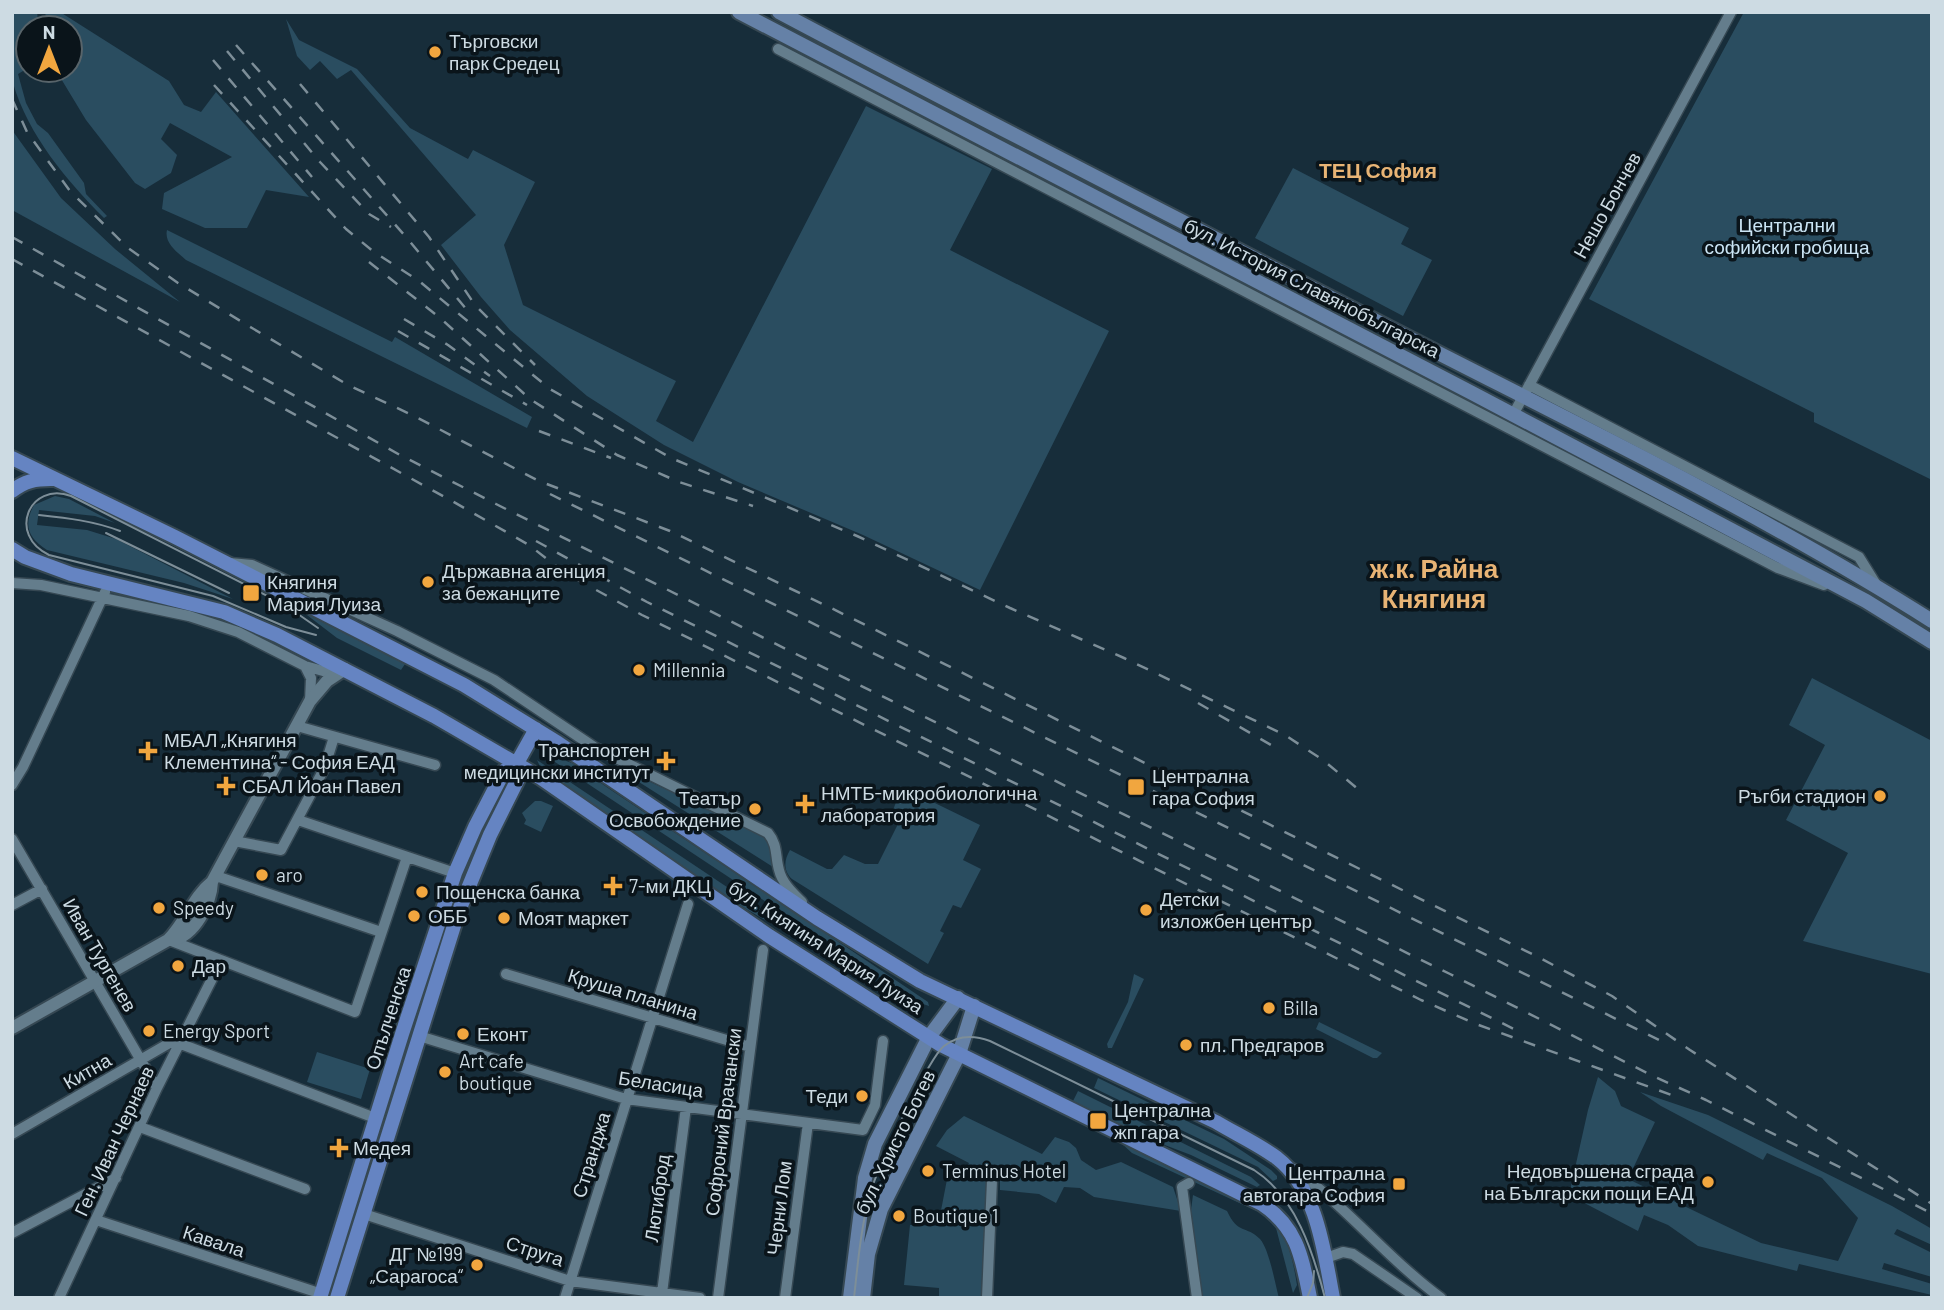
<svg xmlns="http://www.w3.org/2000/svg" width="1944" height="1310" font-family="Barlow,sans-serif">
<style>
.green{fill:#2a4d60}
.lines{fill:none;stroke-linecap:round;stroke-linejoin:round}
.minor-casing{stroke:#364853;stroke-width:13}
.tertiary-casing{stroke:#364853;stroke-width:16}
.secondary-casing{stroke:#364853;stroke-width:18}
.primary-casing{stroke:#364853;stroke-width:18}
.minor{stroke:#647d8c;stroke-width:10}
.tertiary{stroke:#647d8c;stroke-width:12}
.secondary{stroke:#6581a7;stroke-width:14}
.primary{stroke:#6584c2;stroke-width:14}
.tram{stroke:#7d8e98;stroke-width:2}
.rail{stroke:#7d8e98;stroke-width:2.5;stroke-dasharray:12 12;stroke-linecap:butt}
.poi-dot{fill:#f1a63f;stroke:#0a141a;stroke-width:2.5}
.labels{text-anchor:middle;stroke-width:7;stroke-linejoin:round;paint-order:stroke}
.poi-label{font-size:19px;fill:#cddbe3;stroke:#0a141a;text-anchor:start}
.street-label{font-size:19px;fill:#cddbe3;stroke:#0a141a}
.park-label{font-size:19px;fill:#cbe5f5;stroke:#0a141a}
.neighbourhood-label{font-size:21px;font-weight:bold;fill:#e8b475;stroke:#0a141a}
.district-label{font-size:26px;font-weight:bold;fill:#e8b475;stroke:#0a141a}
</style>
<rect width="100%" height="100%" fill="#172d3a"/>
<path class="green" d="M12 12H37L39 28H28V68L18 74 26 103 37 124 48 133 84 183 86 194 107 216 104 218C67 181 28 135 13 83 8 67 12 31 12 12Z
M45 12H60L169 81 184 105 201 112 216 92 309 197 266 190 247 228H205L162 209 164 193 232 157 170 123 161 139 177 155 171 173 145 189 135 183 86 120 60 77 58 70H70V28H48Z
M1744 12H1932V480L1814 422V413L1589 299Z
M286 19 299 40 357 69 410 128 468 159 473 150 535 182 504 245 523 305 676 381 656 421 693 442 866 106 992 169 950 250 1109 331 980 590 863 535 738 482 664 445 587 396 510 330 481 297 441 245 476 215 351 70 337 79 320 61 310 70 297 56Z
M12 130 61 198 115 249 180 302 12 210Z
M1293 168 1409 228 1401 244 1432 260 1403 316 1255 238Z
M167 230 392 342 395 337 532 417 527 428 186 260C177 252 164 243 167 230Z
M55 496 69 499 115 523 95 516 39 510 37 525 87 530 116 539 233 599 184 583 47 550C28 538 23 525 34 505Z
M303 612 405 664 401 670 337 638Z
M1812 678 1932 741V974L1803 941 1848 853 1786 820 1825 745 1789 725Z
M552 756 572 763 611 790 894 979 928 1002 929 1006 920 1003 884 980 552 760Z
M537 760 787 927 810 946 746 909 542 771Z
M633 774 763 834C773 844 772 853 773 867L631 777Z
M902 787 980 825 963 860 981 869 961 908 953 905 940 931 944 933 928 964 792 879C783 871 784 860 790 850L827 869H832L844 855 865 864H878L900 820 893 810Z
M535 801H541L553 806 541 832 524 824 526 820 522 813Z
M1134 974 1144 979 1112 1048H1108L1107 1044 1128 1002Z
M1319 1022 1382 1053 1377 1058H1373L1316 1029Z
M317 1052 370 1069 361 1099 307 1082Z
M1598 1077 1615 1091 1621 1106 1655 1122 1628 1179 1761 1243 1838 1261 1858 1218 1822 1178 1767 1153 1763 1160 1661 1106 1640 1092 1708 1115 1892 1206 1932 1229V1245L1897 1229 1894 1234 1932 1253V1277L1884 1263 1882 1269 1932 1284V1295L1799 1264 1797 1271 1698 1246 1668 1225 1644 1215 1638 1231 1569 1195 1588 1110Z
M1098 1078 1224 1139 1271 1170 1277 1176V1179L1273 1181 1258 1167 1094 1088Z
M1078 1091 1251 1177 1260 1185 1257 1187 1191 1155 1149 1139 1073 1101Z
M964 1116 1042 1154 1055 1137 1069 1142 1076 1148 1081 1160 1096 1170 1121 1162 1173 1187 1181 1211 1094 1197 1080 1188 1064 1187 1056 1203 1039 1194 1000 1190V1178L987 1174 981 1298H939V1288L904 1285 910 1225 938 1226 949 1169 963 1175 969 1163 936 1146 947 1130Z
M1121 1143 1184 1169 1270 1217C1288 1235 1293 1260 1297 1285L1293 1293 1276 1228 1265 1215 1132 1153Z
M1193 1195 1227 1211C1238 1235 1246 1225 1260 1239 1269 1249 1275 1283 1279 1298H1202L1191 1210Z"/>
<g class="lines">
<g class="minor-casing">
<path id="minor" d="M778 49 1778 568 1824 585
M1529 385 1859 557 1877 586
M1513 415 1731 12
M230 563 252 565 397 631 494 680 594 747 768 833C778 845 775 856 779 870 782 883 793 893 802 902
M12 583 41 585 189 616 238 632 305 666 323 671 343 670
M305 666 311 678 310 701
M297 726 435 765
M325 766 334 737
M12 785 23 767 105 592
M298 820 455 873
M12 839 157 1088
M234 841 281 850 324 769
M216 876 381 932
M12 905 42 889
M169 940 355 1012 407 857
M506 974 750 1047
M419 1036 626 1099 863 1130 875 1105 883 1041
M140 1127 305 1189
M12 1134 173 1041 375 1118
M1294 1169C1347 1207 1388 1259 1441 1298
M1189 1183 1182 1187 1197 1298
M364 1214 570 1281 700 1298
M96 1220 322 1294
M12 1233 116 1178
M1326 1258 1343 1252 1353 1254 1417 1298
M662 1293 686 1107
M59 1298 157 1088 221 961
M565 1298 688 904
M718 1298 763 950
M785 1298 808 1123
M987 1298 992 1180"/>
</g>
<g class="tertiary-casing">
<path id="tertiary" d="M172 940C195 936 211 903 212 882
M12 1028 168 940C186 922 193 897 212 882L310 701 327 681 345 669"/>
</g>
<g class="secondary-casing">
<path id="secondary" d="M739 12 1472 393 1866 601 1932 642
M779 12C1001 130 1225 243 1448 358 1611 441 1777 523 1932 621
M850 1298 865 1178 875 1144 929 1037 958 998
M863 1298 868 1254 881 1209 959 1054 974 1006"/>
</g>
<g class="primary-casing">
<path id="primary" d="M12 458 175 537 464 685 558 743 817 918 920 981 1216 1122C1236 1134 1258 1144 1277 1158 1317 1189 1324 1251 1333 1298
M12 491C25 481 35 479 51 479
M12 549 25 557 71 574 224 612 277 635 434 716 541 778 769 936 941 1045 1262 1204C1298 1228 1302 1258 1310 1298
M320 1298 402 1034 455 873 475 827 504 771 517 763
M337 1298 458 913 490 835 518 779 517 763 536 729"/>
</g>
<use href="#minor" class="minor"/>
<use href="#tertiary" class="tertiary"/>
<use href="#secondary" class="secondary"/>
<use href="#primary" class="primary"/>
<path class="tram" d="M39 515C67 518 94 521 120 531
M106 533 229 593
M316 635 286 627 213 596 49 555C7 535 29 481 71 496L285 605 318 628
M854 1298C858 1262 861 1225 871 1191 878 1167 928 1059 944 1046 958 1035 974 1035 990 1041L1254 1170C1296 1197 1313 1252 1325 1298
M1307 1298 1313 1283 1314 1271"/>
<path class="rail" d="M236 45 406 237 467 310
M227 51 320 162 369 214 391 227
M213 60 312 177
M300 84 429 237 475 305 535 365
M214 85 346 229 374 252 419 281 550 389 671 458 857 536 1010 608 1124 658 1285 735 1323 760 1364 794
M12 99 27 132 70 191 128 248 178 283 252 328 348 385 412 415 539 481 670 531 831 608 1538 957 1612 996 1690 1050 1932 1204
M12 237 400 455 496 504 798 655 1450 974 1653 1076 1706 1100 1927 1211
M12 259 452 501 529 545 565 573 642 615 1421 1000 1476 1024 1677 1097
M369 262 439 317 530 399 617 455 679 482 753 506
M404 319 448 345 490 376
M398 331 527 405
M539 431 611 458
M550 494 1665 1043
M536 541 647 602 1516 1030
M1198 703 1271 745"/>
</g>
<g class="poi-dot">
<circle cx="435" cy="52" r="7"/>
<circle cx="428" cy="582" r="7"/>
<rect x="242" y="584" width="18" height="18" rx="3.5"/>
<circle cx="639" cy="670" r="7"/>
<path d="M144.5 740.5h7v7h7v7h-7v7h-7v-7h-7v-7h7z"/>
<path d="M662.5 750.5h7v7h7v7h-7v7h-7v-7h-7v-7h7z"/>
<path d="M222.5 775.5h7v7h7v7h-7v7h-7v-7h-7v-7h7z"/>
<rect x="1127" y="778" width="18" height="18" rx="3.5"/>
<circle cx="1880" cy="796" r="7"/>
<path d="M801.5 793.5h7v7h7v7h-7v7h-7v-7h-7v-7h7z"/>
<circle cx="755" cy="809" r="7"/>
<circle cx="262" cy="875" r="7"/>
<path d="M609.5 875.5h7v7h7v7h-7v7h-7v-7h-7v-7h7z"/>
<circle cx="422" cy="892" r="7"/>
<circle cx="159" cy="908" r="7"/>
<circle cx="1146" cy="910" r="7"/>
<circle cx="414" cy="916" r="7"/>
<circle cx="504" cy="918" r="7"/>
<circle cx="178" cy="966" r="7"/>
<circle cx="1269" cy="1008" r="7"/>
<circle cx="149" cy="1031" r="7"/>
<circle cx="463" cy="1034" r="7"/>
<circle cx="1186" cy="1045" r="7"/>
<circle cx="445" cy="1072" r="7"/>
<circle cx="862" cy="1096" r="7"/>
<rect x="1089" y="1112" width="18" height="18" rx="3.5"/>
<path d="M335.5 1137.5h7v7h7v7h-7v7h-7v-7h-7v-7h7z"/>
<circle cx="928" cy="1171" r="7"/>
<circle cx="1708" cy="1182" r="7"/>
<rect x="1392" y="1177" width="14" height="14" rx="3.5"/>
<circle cx="899" cy="1216" r="7"/>
<circle cx="477" cy="1265" r="7"/>
</g>
<g class="labels">
<g class="poi-label">
<text x="449" y="48">Търговски<tspan x="449" dy="22">парк Средец</tspan></text>
<text x="442" y="578">Държавна агенция<tspan x="442" dy="22">за бежанците</tspan></text>
<text x="267" y="589">Княгиня<tspan x="267" dy="22">Мария Луиза</tspan></text>
<text x="653" y="677">Millennia</text>
<text x="164" y="747">МБАЛ „Княгиня<tspan x="164" dy="22">Клементина“ - София ЕАД</tspan></text>
<text x="650" y="757" text-anchor="end">Транспортен<tspan x="650" dy="22">медицински институт</tspan></text>
<text x="1152" y="783">Централна<tspan x="1152" dy="22">гара София</tspan></text>
<text x="242" y="793">СБАЛ Йоан Павел</text>
<text x="821" y="800">НМТБ-микробиологична<tspan x="821" dy="22">лаборатория</tspan></text>
<text x="1866" y="803" text-anchor="end">Ръгби стадион</text>
<text x="741" y="805" text-anchor="end">Театър<tspan x="741" dy="22">Освобождение</tspan></text>
<text x="276" y="882">aro</text>
<text x="629" y="893">7-ми ДКЦ</text>
<text x="436" y="899">Пощенска банка</text>
<text x="1160" y="906">Детски<tspan x="1160" dy="22">изложбен център</tspan></text>
<text x="173" y="915">Speedy</text>
<text x="428" y="923">ОББ</text>
<text x="518" y="925">Моят маркет</text>
<text x="192" y="973">Дар</text>
<text x="1283" y="1015">Billa</text>
<text x="163" y="1038">Energy Sport</text>
<text x="477" y="1041">Еконт</text>
<text x="1200" y="1052">пл. Предгаров</text>
<text x="459" y="1068">Art cafe<tspan x="459" dy="22">boutique</tspan></text>
<text x="848" y="1103" text-anchor="end">Теди</text>
<text x="1114" y="1117">Централна<tspan x="1114" dy="22">жп гара</tspan></text>
<text x="353" y="1155">Медея</text>
<text x="942" y="1178">Terminus Hotel</text>
<text x="1694" y="1178" text-anchor="end">Недовършена сграда<tspan x="1694" dy="22">на Български пощи ЕАД</tspan></text>
<text x="1385" y="1180" text-anchor="end">Централна<tspan x="1385" dy="22">автогара София</tspan></text>
<text x="913" y="1223">Boutique 1</text>
<text x="463" y="1261" text-anchor="end">ДГ №199<tspan x="463" dy="22">„Сарагоса“</tspan></text>
</g>
<g class="street-label">
<text transform="translate(1607 205) rotate(-61)" y="7">Нешо Бончев</text>
<text transform="translate(1312 288) rotate(27)" y="7">бул. История Славянобългарска</text>
<text transform="translate(826 947) rotate(33)" y="7">бул. Княгиня Мария Луиза</text>
<text transform="translate(100 955) rotate(60)" y="7">Иван Тургенев</text>
<text transform="translate(633 994) rotate(17)" y="7">Круша планина</text>
<text transform="translate(388 1018) rotate(-72)" y="7">Опълченска</text>
<text transform="translate(87 1071) rotate(-30)" y="7">Китна</text>
<text transform="translate(661 1084) rotate(9)" y="7">Беласица</text>
<text transform="translate(723 1122) rotate(-83)" y="7">Софроний Врачански</text>
<text transform="translate(114 1141) rotate(-65)" y="7">Ген. Иван Чернаев</text>
<text transform="translate(895 1142) rotate(-64)" y="7">бул. Христо Ботев</text>
<text transform="translate(591 1155) rotate(-73)" y="7">Странджа</text>
<text transform="translate(657 1198) rotate(-82)" y="7">Лютиброд</text>
<text transform="translate(779 1208) rotate(-83)" y="7">Черни Лом</text>
<text transform="translate(214 1241) rotate(18)" y="7">Кавала</text>
<text transform="translate(535 1251) rotate(18)" y="7">Струга</text>
</g>
<g class="park-label">
<text x="1787" y="232">Централни<tspan x="1787" dy="22">софийски гробища</tspan></text>
</g>
<g class="neighbourhood-label">
<text x="1378" y="178">ТЕЦ София</text>
</g>
<g class="district-label">
<text x="1434" y="578">ж.к. Райна<tspan x="1434" dy="30">Княгиня</tspan></text>
</g>
</g>
<rect width="1944" height="1310" fill="none" stroke="#cddbe3" stroke-width="28"/>
<g transform="translate(49 49)"><circle r="33" fill="#0a141a" stroke="#58646a" stroke-width="2"/>
<path d="M0-5L12 26L0 18L-12 26Z" fill="#f1a63f"/>
<text y="-10" font-size="19" font-weight="bold" text-anchor="middle" fill="#cddbe3">N</text>
</g>
</svg>
